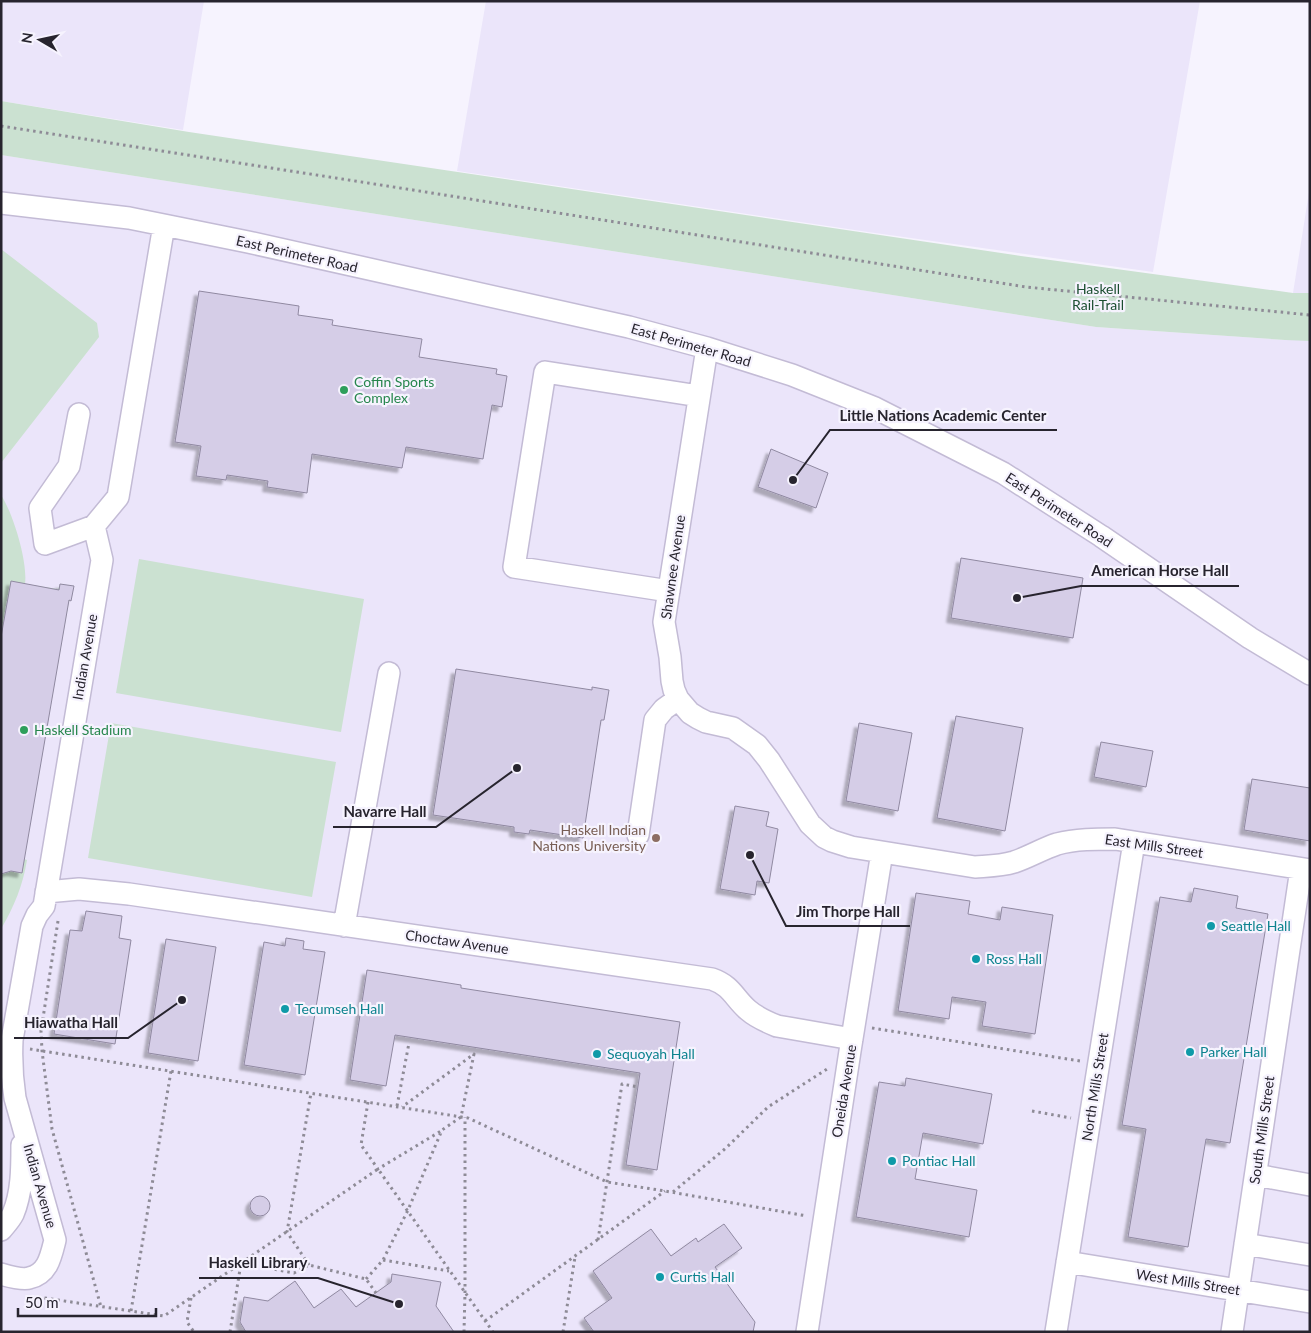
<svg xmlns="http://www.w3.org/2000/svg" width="1311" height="1333" font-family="Lato,sans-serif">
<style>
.built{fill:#ebe5fa}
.green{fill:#cbe1d1}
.building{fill:#d5cde7;stroke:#9089a1;filter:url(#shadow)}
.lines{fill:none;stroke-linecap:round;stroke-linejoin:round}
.minor-casing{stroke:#c3bbd5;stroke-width:24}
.path{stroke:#8e8b96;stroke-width:3;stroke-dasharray:2.5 4;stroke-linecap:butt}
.minor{stroke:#fff;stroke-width:21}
.leisure-dot{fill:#2e9e5b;stroke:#f6f3fe;stroke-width:2}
.education-dot{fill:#8d6e63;stroke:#f6f3fe;stroke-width:2}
.culture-dot{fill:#0f9aa8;stroke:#f6f3fe;stroke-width:2}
.labels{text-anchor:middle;stroke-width:4.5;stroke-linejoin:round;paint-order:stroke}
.street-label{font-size:14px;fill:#27242e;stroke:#f6f3fe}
.park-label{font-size:14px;fill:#1b4e30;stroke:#f6f3fe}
.leisure-label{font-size:14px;fill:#27864d;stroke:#f6f3fe;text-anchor:start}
.education-label{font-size:14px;fill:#785e54;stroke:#f6f3fe;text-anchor:end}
.culture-label{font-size:14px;fill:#0d838f;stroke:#f6f3fe;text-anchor:start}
.leader{fill:none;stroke:#27242e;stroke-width:2}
.callout-dot{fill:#27242e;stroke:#f6f3fe;stroke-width:2}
.callout-label{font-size:15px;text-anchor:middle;font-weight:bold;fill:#27242e;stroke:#f6f3fe;stroke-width:4.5;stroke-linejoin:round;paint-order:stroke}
</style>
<defs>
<filter id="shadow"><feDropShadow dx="-4.5" dy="4.5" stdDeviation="1" flood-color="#0004"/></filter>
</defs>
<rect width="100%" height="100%" fill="#f6f3fe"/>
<path class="built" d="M1 1H204L183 130 1 101Z
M486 1H1200L1153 272 868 232 457 171Z
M1 155 1096 327 1285 340 1293 314V293L1310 186V1332H1Z"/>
<path class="green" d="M1 101 189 132 1021 256 1293 293H1310V341L1285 340 1096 327 1 155Z
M1 249 97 323 99 337 1 463Z
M1 495C13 513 28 562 25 584L58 589 60 584 74 586 71 601H69L24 859 27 860C23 885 14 907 1 929Z
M139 559 364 599 341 732 116 693Z
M111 723 336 762 312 897 88 858Z"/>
<path class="building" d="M199 291 299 306 298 315 333 320 332 325 422 339 419 357 497 369 496 374 507 376 502 407 492 405 483 459 406 447 402 468 312 454 307 493 267 487 268 481 227 475 226 480 196 476 201 446 175 442Z
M771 449 828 473 816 508 758 487Z
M961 558 1083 578 1073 638 951 618Z
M11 581 59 590 60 584 74 586 71 601 69 600 22 873 11 871 1 874V637Z
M456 669 592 690V687L609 690 604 720H601L583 838 530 830 529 834 514 832V827L433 815Z
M956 716 1023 728 1005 831 937 818Z
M859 723 912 733 898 811 846 801Z
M1101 742 1153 751 1146 787 1094 777Z
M1252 779 1310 788V841L1244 830Z
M735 806 769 812 766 826 778 829 769 883 757 881 755 895 720 889Z
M1194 888 1238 896 1236 908 1268 914 1230 1143 1206 1139 1188 1247 1128 1237 1146 1129 1122 1125 1160 897 1191 902Z
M916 893 970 901 968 914 1000 920 1002 907 1053 915 1035 1034 982 1026 986 1002 952 997 949 1019 898 1011Z
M86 911 122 916 119 938 131 940 115 1044 54 1034 70 930 82 931Z
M286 938 304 941 303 949 325 952 305 1075 244 1065 264 942 285 946Z
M166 939 216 947 198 1061 148 1053Z
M367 970 461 985V988L680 1022 657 1170 626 1165 640 1073 395 1035 386 1086 350 1080Z
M906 1078 992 1094 983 1144 923 1133 915 1179 977 1190 969 1237 856 1217 879 1082 905 1086Z
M250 1206a10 10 0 1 1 20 0a10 10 0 1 1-20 0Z
M724 1224 742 1248 715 1267 755 1322 753 1332H594L584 1318 612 1298 593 1271 651 1229 671 1256 696 1238 698 1242Z
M392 1274 441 1282 436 1306 454 1332H246L240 1322 244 1297 268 1301 295 1281 314 1308 341 1289 356 1307 391 1282Z"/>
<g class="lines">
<g class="minor-casing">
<path id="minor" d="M1 203 129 218 248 242 629 327 707 348 792 375 875 408 1003 473 1101 536 1250 638 1310 674
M707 348 664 622 670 657 672 681 674 690 678 699 690 713 698 718 706 722 733 728 757 745 769 760 810 824 824 837 832 841 851 847 975 867C988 866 1001 866 1014 862 1029 857 1042 849 1057 844 1076 839 1096 839 1115 839L1310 870
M79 414 69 466 40 508 45 544 94 526
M669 591 514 567 545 372 699 396
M638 835 655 720 664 709 678 699
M46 892 79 889 129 894 712 979C732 986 734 998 748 1010 756 1017 767 1022 777 1026L852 1039
M344 926 389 673
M1256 1175 1310 1185
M1 1230C5 1225 10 1220 13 1214 22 1193 22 1168 22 1145
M1245 1244 1310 1255
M1067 1262 1310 1302
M1 1274C8 1276 23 1280 29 1278 48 1274 51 1256 55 1240L15 1098C12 1078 11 1060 12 1040L32 926 37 915 44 906 102 560 94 526 118 497 164 225
M807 1332 850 1051 882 852
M1056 1332 1134 842
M1232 1332 1301 869"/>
</g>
<path class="path" d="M1 126 413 190 1026 287 1310 315
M58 921 41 1031 42 1051 52 1129 101 1307
M872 1028 1080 1061
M30 1049 468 1118 607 1182 665 1191 807 1216
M368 1102 361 1145 378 1169 441 1131
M397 1106 409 1043
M1032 1111 1071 1118
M673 1192 726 1148 768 1107 827 1069
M598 1240 622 1084 638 1087
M383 1260 449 1271
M309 1265 287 1232 311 1093
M366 1279 383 1260 408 1210 442 1130 461 1117 474 1054 402 1107
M38 1297 164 1316 378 1169 493 1332
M191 1298 187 1322 194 1332
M131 1311 171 1071
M485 1321 665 1191
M230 1332 241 1263 294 1273 309 1265 366 1279 376 1293
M464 1332 465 1292V1117
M563 1332 575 1257"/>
<use href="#minor" class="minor"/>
</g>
<g class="leisure-dot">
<circle cx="344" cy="390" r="5"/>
<circle cx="24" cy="730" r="5"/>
</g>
<circle class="education-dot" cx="656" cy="838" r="5"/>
<g class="culture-dot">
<circle cx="1211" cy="926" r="5"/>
<circle cx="976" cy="959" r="5"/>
<circle cx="285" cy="1009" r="5"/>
<circle cx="1190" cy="1052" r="5"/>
<circle cx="597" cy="1054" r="5"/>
<circle cx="892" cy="1161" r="5"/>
<circle cx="660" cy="1277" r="5"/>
</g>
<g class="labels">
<g class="street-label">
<text transform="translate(297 254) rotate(13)" y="5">East Perimeter Road</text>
<text transform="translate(691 345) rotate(16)" y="5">East Perimeter Road</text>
<text transform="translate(1059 510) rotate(33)" y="5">East Perimeter Road</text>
<text transform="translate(673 567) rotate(-82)" y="5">Shawnee Avenue</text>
<text transform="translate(85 657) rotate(-80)" y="5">Indian Avenue</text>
<text transform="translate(1154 846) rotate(8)" y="5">East Mills Street</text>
<text transform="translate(457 942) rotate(8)" y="5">Choctaw Avenue</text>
<text transform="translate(1095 1087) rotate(-81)" y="5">North Mills Street</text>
<text transform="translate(844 1091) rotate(-81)" y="5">Oneida Avenue</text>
<text transform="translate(1262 1130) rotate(-82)" y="5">South Mills Street</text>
<text transform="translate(40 1186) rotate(74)" y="5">Indian Avenue</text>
<text transform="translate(1188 1282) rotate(9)" y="5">West Mills Street</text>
</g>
<g class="park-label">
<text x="1098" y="294">Haskell<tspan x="1098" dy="16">Rail-Trail</tspan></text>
</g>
<g class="leisure-label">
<text x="354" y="387">Coffin Sports<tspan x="354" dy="16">Complex</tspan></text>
<text x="34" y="735">Haskell Stadium</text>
</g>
<g class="education-label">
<text x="646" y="835">Haskell Indian<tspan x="646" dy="16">Nations University</tspan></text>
</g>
<g class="culture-label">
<text x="1221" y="931">Seattle Hall</text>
<text x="986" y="964">Ross Hall</text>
<text x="295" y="1014">Tecumseh Hall</text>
<text x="1200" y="1057">Parker Hall</text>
<text x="607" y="1059">Sequoyah Hall</text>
<text x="902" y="1166">Pontiac Hall</text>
<text x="670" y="1282">Curtis Hall</text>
</g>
</g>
<path class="leader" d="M793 480L830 430H1057M1017 598L1081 586H1239M517 768L436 827H333M750 855L786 926H910M182 1000L128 1038H14M399 1304L318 1278H199"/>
<g class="callout-dot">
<circle cx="793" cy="480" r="5"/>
<circle cx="1017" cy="598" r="5"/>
<circle cx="517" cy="768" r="5"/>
<circle cx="750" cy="855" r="5"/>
<circle cx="182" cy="1000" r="5"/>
<circle cx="399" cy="1304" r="5"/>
</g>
<g class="callout-label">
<text x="943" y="421">Little Nations Academic Center</text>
<text x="1160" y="576">American Horse Hall</text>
<text x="385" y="817">Navarre Hall</text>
<text x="848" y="917">Jim Thorpe Hall</text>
<text x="71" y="1028">Hiawatha Hall</text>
<text x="258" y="1268">Haskell Library</text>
</g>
<rect width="1311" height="1333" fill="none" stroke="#27242e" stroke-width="5"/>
<g transform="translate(40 40) rotate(279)" stroke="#f6f3fe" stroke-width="4" paint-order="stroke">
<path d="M0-4L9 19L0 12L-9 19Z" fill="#27242e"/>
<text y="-8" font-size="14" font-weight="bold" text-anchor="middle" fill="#27242e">N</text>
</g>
<path d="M18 1308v8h138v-8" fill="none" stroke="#27242e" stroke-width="2.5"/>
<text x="25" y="1308" font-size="15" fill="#27242e" stroke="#f6f3fe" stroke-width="4" paint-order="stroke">50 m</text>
</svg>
